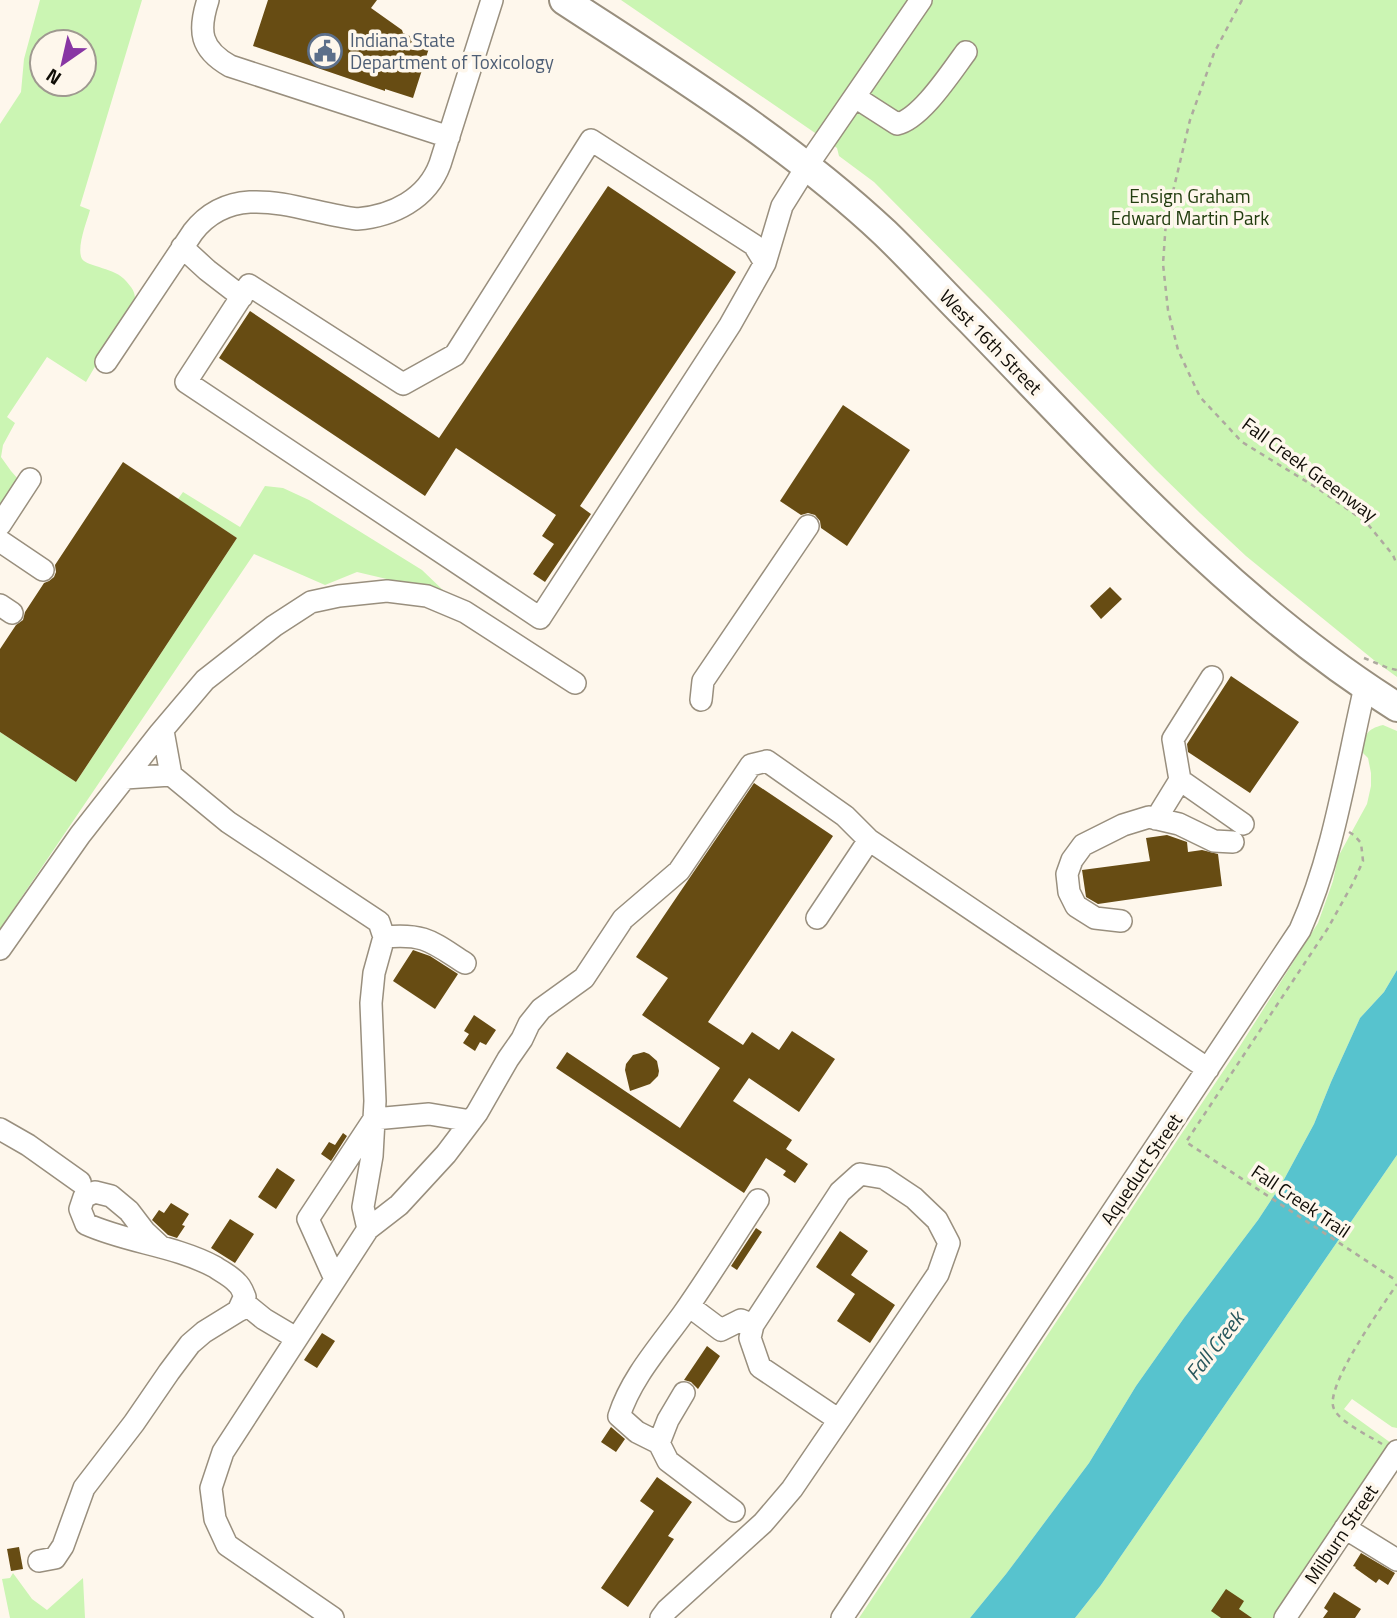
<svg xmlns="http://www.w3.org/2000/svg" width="1397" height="1618" font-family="'Titillium Web',sans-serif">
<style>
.green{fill:#cbf5b3;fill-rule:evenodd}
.water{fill:#57c3ce}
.building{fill:#674c13}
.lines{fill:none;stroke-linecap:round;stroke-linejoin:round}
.minor-casing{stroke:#998f7e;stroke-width:24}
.major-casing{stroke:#998f7e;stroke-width:32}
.path{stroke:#aea99f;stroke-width:2.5;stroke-dasharray:5 5;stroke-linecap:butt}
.minor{stroke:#fff;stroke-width:21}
.major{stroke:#fff;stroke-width:28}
.labels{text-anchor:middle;stroke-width:7;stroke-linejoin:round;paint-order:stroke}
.service-label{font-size:19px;fill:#4e5e75;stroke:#fef7ec;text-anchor:start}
.park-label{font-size:19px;fill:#223d0f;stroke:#fef7ec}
.street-label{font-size:19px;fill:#100d07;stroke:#fef7ec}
.water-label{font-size:21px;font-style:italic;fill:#27565b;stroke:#fef7ec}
</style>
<rect width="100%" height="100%" fill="#fef7ec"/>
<path class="green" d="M40 0H142L80 206 90 210C87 221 76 248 82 259 88 267 116 268 126 281 132 288 135 291 135 300L98 356 100 358 86 382 47 357 7 417 15 423 3 445 1 457 11 471 18 479 0 511V124L21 92 24 59ZM42 42H84V84H42Z
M621 0H1397V677L1375 661 1246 556 1200 513 1155 469 990 299 874 182 839 156 837 148Z
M265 486 283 488 309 500 422 570 446 593 357 572 325 585 254 554 0 929V732L76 782 237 538 178 499 183 492 240 527Z
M1383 725 1397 731V970L1384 992 1360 1018 1331 1082 1314 1124 1281 1185 1258 1220 1184 1318 1136 1386 1089 1463 1006 1574 970 1618H859L1240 1046 1318 923 1333 881 1338 857 1367 804 1371 786V773L1368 758 1362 752C1364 736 1366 729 1383 725Z
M1397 1155V1428L1392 1427 1352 1399 1344 1409 1391 1443 1279 1618H1075L1101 1585Z
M13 1573 32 1599 47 1610 83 1578 85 1618H10L2 1579 10 1578Z"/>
<path class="water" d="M1397 970V1155L1101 1585 1075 1618H970L1006 1574 1089 1463 1136 1386 1184 1318 1258 1220 1281 1185 1314 1124 1331 1082 1360 1018 1384 992Z"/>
<path class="building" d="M268 0H377L371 8 402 30 403 33 430 45 413 98 385 89V91L253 46Z
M608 186 736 272 580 506 591 514 545 582 533 574 554 544 542 536 556 515 456 448 425 496 219 358 250 311 439 438Z
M843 405 910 450 847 546 821 528 820 521 815 515 808 513 801 515 780 501Z
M123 462 237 538 76 782 0 732V649L16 625 23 620 25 612 44 583 49 581 54 577 56 572 55 565Z
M1110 587 1122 599 1101 619 1090 606Z
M1231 676 1299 722 1250 793 1188 752 1187 744Z
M754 783 833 836 708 1022 743 1045 752 1032 779 1050 792 1031 835 1059 799 1112 749 1078 733 1101 792 1140 786 1149 808 1164 795 1183 783 1175 786 1171 766 1158 744 1193 556 1068 567 1052 680 1128 720 1068 642 1015 668 978 636 957Z
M1167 835 1187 842 1188 852 1202 850 1218 854 1222 886 1098 904 1086 897 1082 870 1150 861 1146 838Z
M413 950 430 956 458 974 435 1009 393 981Z
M474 1015 496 1030 486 1045 480 1042 475 1051 463 1043 469 1034 464 1031Z
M644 1052 649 1054 657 1061 659 1071 658 1076 650 1084 630 1091 625 1070 626 1064 633 1055Z
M343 1133 347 1136 331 1161 321 1154 329 1142 335 1145Z
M277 1168 295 1180 276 1209 258 1197Z
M171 1203 189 1214 182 1225 185 1226 177 1238 168 1235 152 1220 159 1210 164 1213Z
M230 1219 254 1234 235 1263 211 1248Z
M756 1228 762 1232 737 1270 731 1266Z
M840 1231 868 1251 851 1275 895 1305 870 1343 837 1321 855 1294 816 1267Z
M322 1333 335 1341 317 1368 304 1360Z
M707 1346 720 1356 698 1389 691 1382 684 1380Z
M611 1427 625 1439 616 1452 601 1442Z
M657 1477 692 1502 668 1536 674 1539 628 1607 601 1588 654 1511 640 1501Z
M19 1547 23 1569 11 1571 7 1549Z
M1361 1553 1395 1573 1388 1585 1379 1579 1376 1583 1355 1568 1356 1567 1353 1566Z
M1226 1589 1244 1601 1239 1609 1252 1618H1221L1211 1611Z
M1334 1592 1361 1609 1355 1618H1323L1328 1611 1324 1608Z"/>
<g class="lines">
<g class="minor-casing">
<path id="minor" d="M208 0C198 31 200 49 230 66L449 137
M855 97 897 124C921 119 951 72 966 52
M182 247 207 270 242 297
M765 263 754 245 591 140 455 355 403 384 249 285 186 382 540 618 730 325 765 263 782 206 807 166 921 0
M106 362 193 232C236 177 302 213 357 219 393 216 427 199 440 164L492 0
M0 525 30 479
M0 541 43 570
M0 605 12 613
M701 700 703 681 808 526
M171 775 228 822 379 922 384 937C425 933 432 942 465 963
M125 778 171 775 163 731
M1180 780 1173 739 1212 677
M1156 819 1180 780 1243 824
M817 918 869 840 1208 1069
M1121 921 1095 918 1076 906 1069 892 1067 874 1072 860 1083 845 1123 825 1149 817 1179 824 1214 841 1233 842
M0 949 80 835 160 733 205 680 274 626 311 602 339 596 387 591 427 596 465 612 575 683
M0 1129 28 1145 80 1182
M860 1174 884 1178 914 1198 937 1220 949 1243 938 1274 839 1420 760 1367 750 1338 753 1325 840 1192Z
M368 1229 363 1207 372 1156 375 1101 371 1003 374 973 384 937
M161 1247 145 1232 129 1211 111 1196 95 1192 84 1197 80 1209 86 1224C128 1243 174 1245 215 1267 222 1272 231 1276 237 1283 241 1286 243 1292 245 1297
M335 1279 308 1219 374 1119 429 1114 471 1121
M243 1300 238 1311 248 1306 264 1319 296 1338
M689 1306 721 1330 741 1320 753 1325
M659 1443 668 1420 684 1393
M734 1511 668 1461 659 1443 637 1432 619 1416C631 1378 660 1346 683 1314 709 1277 733 1238 758 1200
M1345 1528 1397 1560
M39 1561 55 1558 63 1546 84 1488 134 1423 169 1372 190 1344 204 1332 238 1311
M333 1618 227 1545 215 1519 211 1488 223 1452 368 1229 399 1205 446 1154 477 1113 508 1059 522 1039 529 1024 541 1009 584 978 623 919 679 871 751 765 767 761 845 816 869 840
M661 1618 667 1610 763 1523 792 1489 839 1420
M842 1618 1300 930C1334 854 1346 768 1365 687
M1285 1618 1397 1451"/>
</g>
<g class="major-casing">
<path id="major" d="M564 0C674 72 789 143 885 233 914 261 941 291 970 320 1104 458 1233 604 1397 707"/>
</g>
<path class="path" d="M1242 0 1214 53 1190 120 1166 221 1163 264 1168 310 1178 350 1200 397 1242 442 1317 488 1366 522 1393 555 1397 565
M1364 658 1388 668 1397 670
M1349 832 1354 835 1361 843 1363 861 1353 883 1328 928 1186 1142 1397 1281
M1382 1444C1369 1436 1340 1422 1334 1409 1323 1388 1384 1304 1397 1284"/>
<use href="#minor" class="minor"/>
<use href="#major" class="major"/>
</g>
<defs>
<g id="civic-ring" transform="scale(1.75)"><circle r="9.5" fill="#fef7ec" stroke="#5c6f8a" stroke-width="1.5"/><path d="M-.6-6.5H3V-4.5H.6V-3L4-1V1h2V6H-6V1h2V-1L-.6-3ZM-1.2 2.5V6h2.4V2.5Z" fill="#5c6f8a"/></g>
</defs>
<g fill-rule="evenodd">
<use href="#civic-ring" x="325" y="51"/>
</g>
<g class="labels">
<g class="service-label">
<text x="350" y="47">Indiana State<tspan x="350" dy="22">Department of Toxicology</tspan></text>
</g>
<g class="park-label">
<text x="1190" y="203">Ensign Graham<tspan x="1190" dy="22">Edward Martin Park</tspan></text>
</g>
<g class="street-label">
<text transform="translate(991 342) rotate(46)" y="7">West 16th Street</text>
<text transform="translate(1310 469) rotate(36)" y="7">Fall Creek Greenway</text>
<text transform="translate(1141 1169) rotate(-56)" y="7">Aqueduct Street</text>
<text transform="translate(1301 1201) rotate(34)" y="7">Fall Creek Trail</text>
<text transform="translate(1341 1534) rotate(-56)" y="7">Milburn Street</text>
</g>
<g class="water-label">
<text transform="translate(1215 1346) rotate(-52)" y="7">Fall Creek</text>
</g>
</g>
<g transform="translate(63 63) rotate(214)"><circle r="33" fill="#fef7ec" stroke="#9f9990" stroke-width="2"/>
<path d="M0-5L12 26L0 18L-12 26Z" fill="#8836a4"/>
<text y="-10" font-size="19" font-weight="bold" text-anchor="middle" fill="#100d07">N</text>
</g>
</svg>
